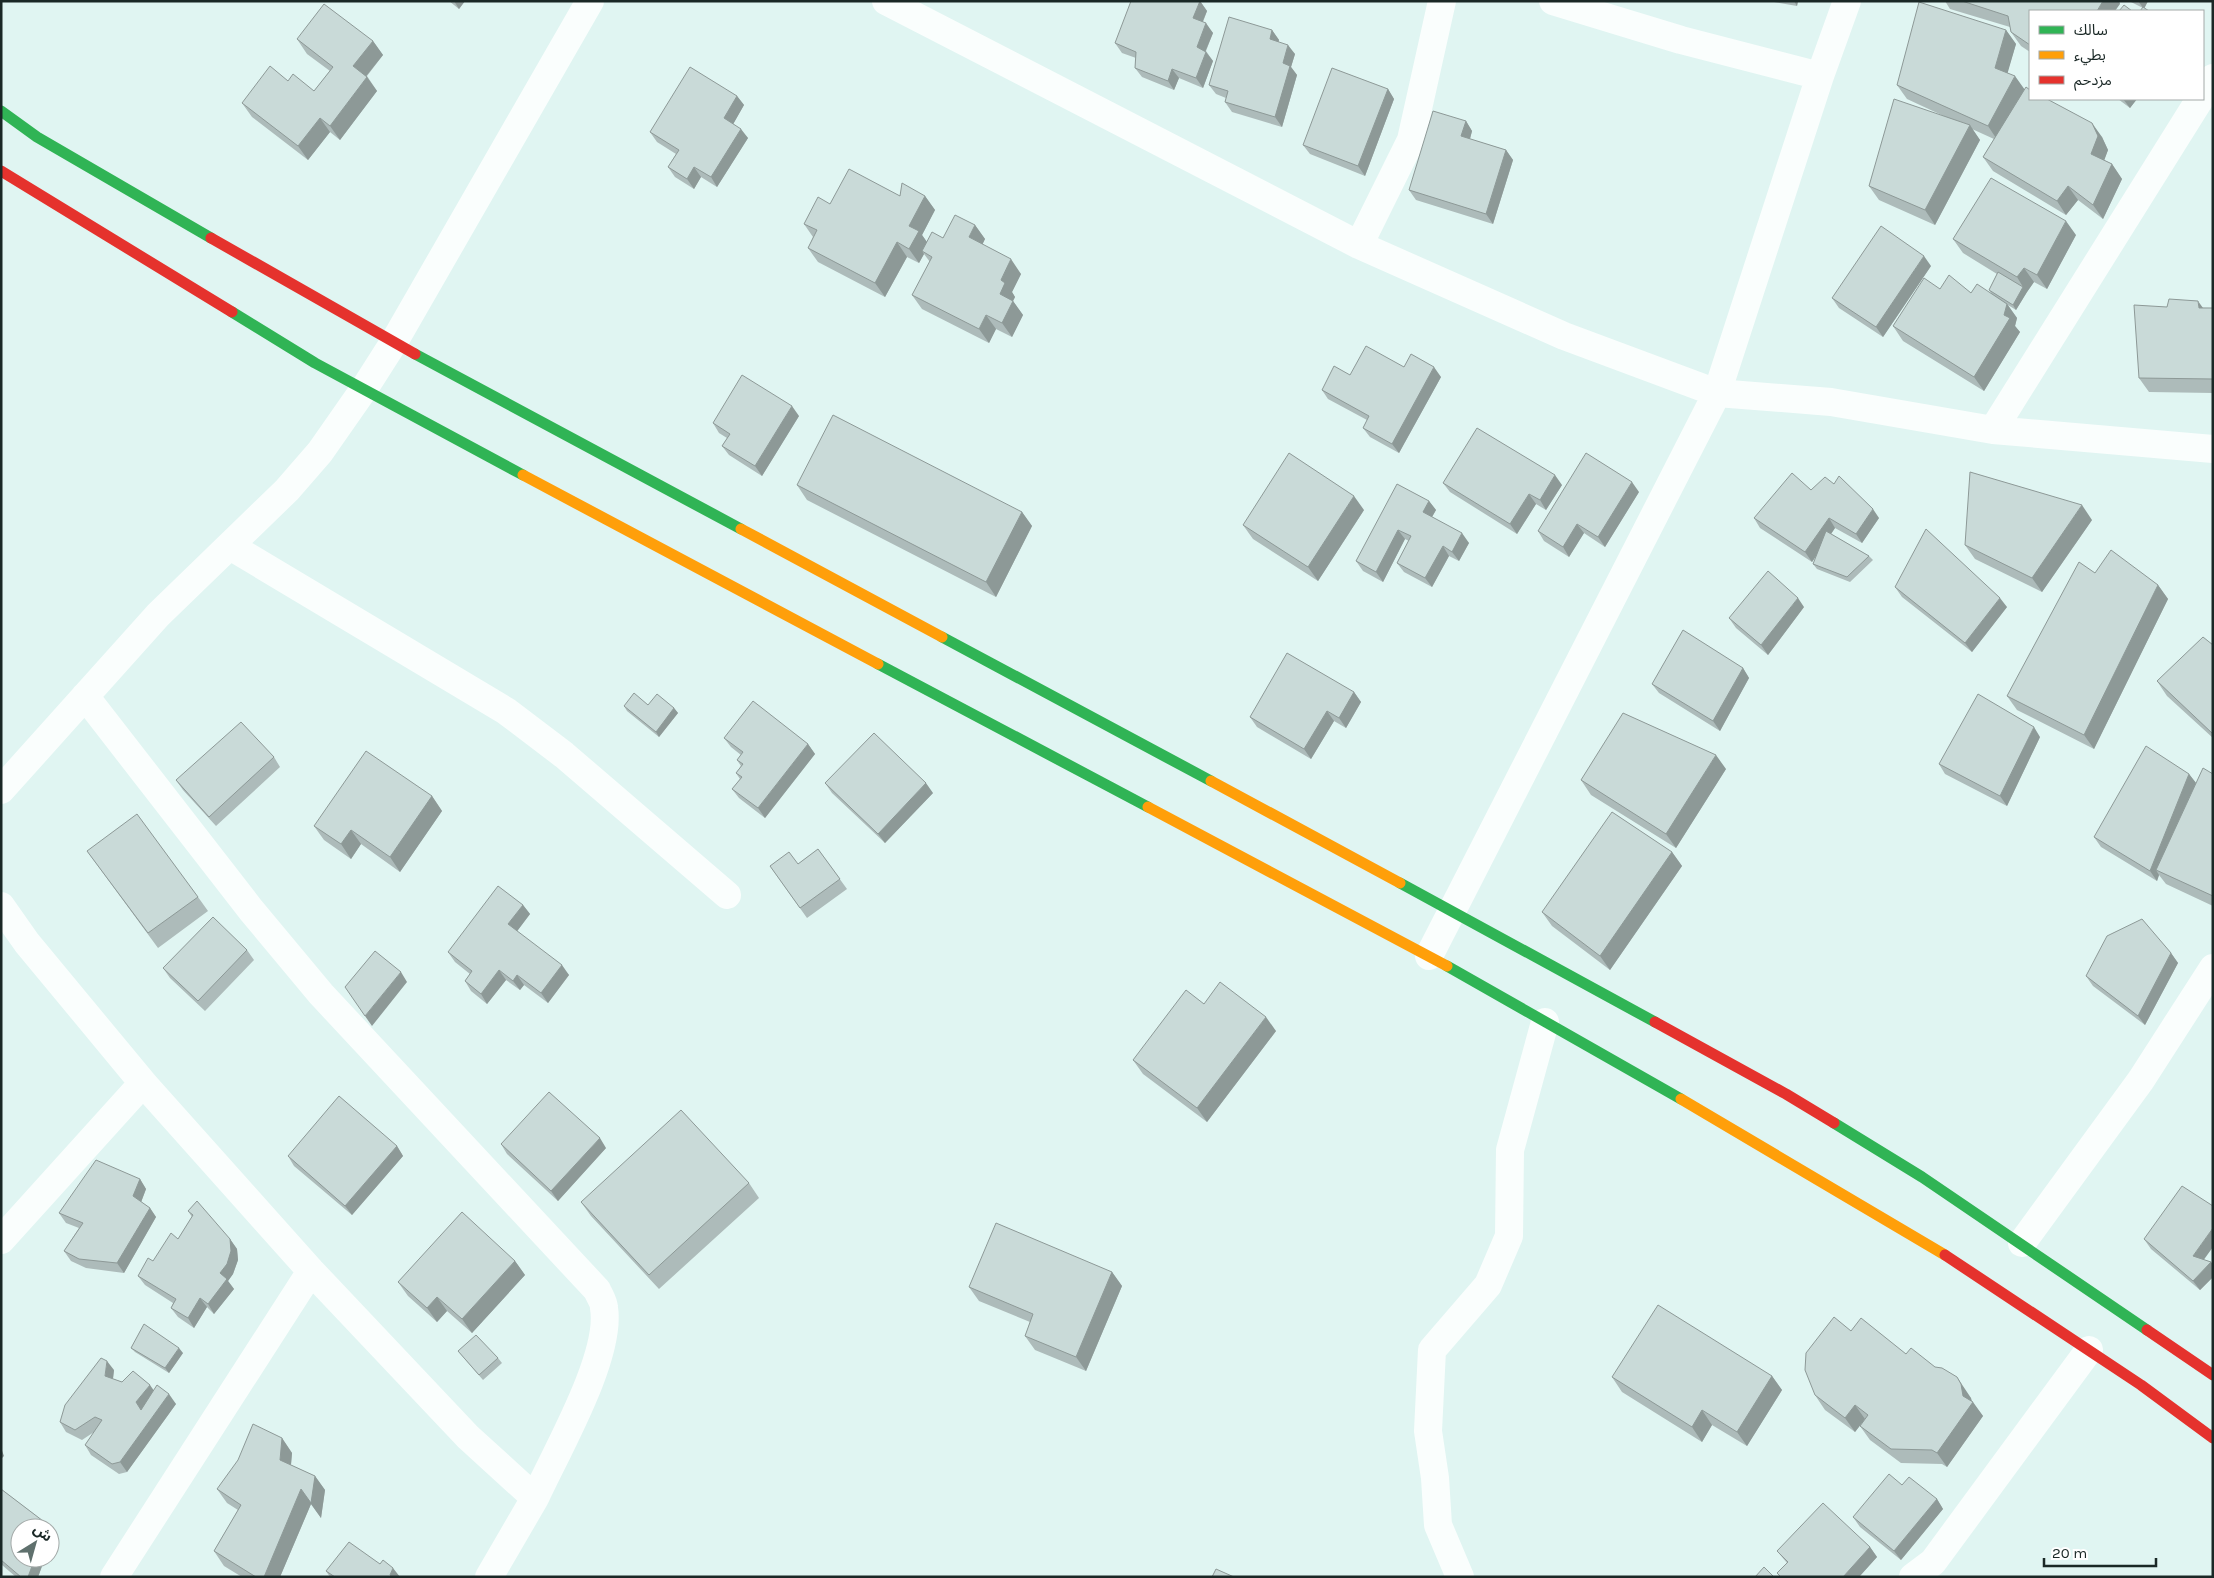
<svg xmlns="http://www.w3.org/2000/svg" width="2214" height="1578" font-family="Karla,'Noto Sans Arabic',sans-serif">
<style>
.lines{fill:none;stroke-linecap:round;stroke-linejoin:round}
.street{stroke:#fafefd;stroke-width:28}
.fast{stroke:#30b455;stroke-width:11}
.slow{stroke:#ff9f0a;stroke-width:11}
.jam{stroke:#e5322d;stroke-width:11}
.wall{fill:#adbbba}
.shaded-wall{fill:#8d9997}
.building{fill:#c9dad8;stroke:#8d9997}
</style>
<rect width="100%" height="100%" fill="#e0f5f2"/>
<g class="lines">
<path class="street" d="M886 1 1359 245 1564 336 1717 393 1831 402 1993 430 2213 449
M1553 1 1681 40 1820 76
M2203 94 2213 78
M1359 245 1411 140 1442 1
M1993 430 2200 99
M230 546 506 711 564 755 727 895
M85 696 251 910 321 994 597 1290C599 1295 604 1302 604 1308 612 1356 556 1452 535 1498
M1 790 158 615 287 490 320 452 364 389 394 342 590 1
M1 906 27 943 143 1083 311 1271 468 1437 535 1498 489 1577
M1429 956 1717 393 1820 76 1847 1
M1 1240 143 1083
M2022 1243 2141 1080 2213 968
M114 1577 311 1271
M1460 1577 1438 1525 1435 1478 1428 1431 1432 1350 1488 1285 1509 1236 1510 1150 1545 1022
M1913 1577 1933 1562 2089 1350"/>
<path class="fast" d="M1 111 37 137 211 238
M232 312 315 363 523 475
M415 354 741 529
M942 637 1211 781
M878 664 1148 807
M1400 883 1655 1022
M1447 966 1681 1099
M1834 1123 1922 1177 2147 1330"/>
<path class="slow" d="M523 475 878 664
M741 529 942 637
M1211 781 1400 883
M1148 807 1447 966
M1681 1099 1945 1255"/>
<path class="jam" d="M1 171 232 312
M211 238 415 354
M1655 1022 1786 1094 1834 1123
M1945 1255 2141 1385 2213 1438
M2147 1330 2213 1375"/>
</g>
<path class="wall" d="M449 1H465L459 9Z
M1200 1 1207 11 1203 22 1213 33 1206 51 1213 61 1203 88 1179 78 1174 90 1142 77 1135 68 1136 58 1122 53 1115 43Z
M1768 1H1798L1797 6Z
M1945 1H2119L2120 4 2030 11V52L2021 46 2011 32 2010 27 1950 9Z
M2129 1H2148L2144 8H2143Z
M1272 30 1279 40V42L1295 54 1291 67 1297 75 1282 127 1232 112 1225 102 1226 98 1216 94 1209 85Z
M2006 30 2016 44 2007 73 2024 90 2102 137 2108 150 2104 160 2112 164 2122 179 2103 219 2078 200 2066 215 1993 171 1983 157 1994 139 1972 129 1980 140 1935 225 1879 200 1869 186 1948 118 1907 99 1897 85Z
M297 39 373 41 383 55 367 76 377 91 340 140 330 132 308 160 252 117 242 103 288 81 314 91 330 71 307 54Z
M1388 89 1394 99 1365 176 1310 154 1303 145Z
M737 96 744 105 733 124 748 138 717 187 701 177 694 189 675 177 668 167 676 154 657 142 650 132Z
M2118 99H2137L2130 108Z
M1466 121 1472 131 1470 139 1506 150 1513 160 1493 224 1416 200 1409 190Z
M900 196H925L935 210 922 235 927 242 943 238 975 225 985 239 982 244 1021 274 1012 292 1015 297 1013 301 1023 315 1012 337 996 329 989 343 922 309 912 295 930 262 924 254 919 263 907 257 885 297 818 262 808 248 813 237 804 224 830 204Z
M2076 235 2047 289 2034 282 2027 292 2016 310 2008 305 2017 318 2015 326 2020 332 1984 391 1903 341 1893 326 1940 289 1971 293H1991L1989 290 1997 274 1963 253 1953 239Z
M1931 266 1883 337 1839 308 1832 298Z
M2167 307 2213 308V393L2149 392 2139 378Z
M1404 367 1441 377 1399 453 1370 437 1363 428 1367 420 1328 399 1322 390 1350 375Z
M799 416 762 476 729 455 722 446 727 438 719 433 713 423Z
M1443 483 1562 485 1546 510 1536 504 1517 534 1450 492Z
M797 485 1022 512 1032 526 996 597 807 500Z
M1811 490 1879 518 1862 543 1835 528 1831 534 1869 556 1873 560 1850 582 1817 569 1813 564 1818 553 1812 562 1760 528 1754 518Z
M1639 492 1605 547 1584 533 1569 557 1544 541 1538 531Z
M1429 501 1436 510 1432 517 1469 543 1459 561 1449 556 1432 587 1404 572 1397 563 1409 541 1405 539 1383 582 1363 571 1356 561Z
M1364 510 1318 581 1253 539 1243 525Z
M2092 520 2042 592 1975 559 1965 545Z
M2095 573 2158 585 2168 599 2094 749 2017 710 2007 696Z
M1895 587 2007 607 1972 652 1902 597Z
M1804 607 1768 655 1736 628 1729 618Z
M2213 645V738L2167 696 2157 681Z
M1743 668 1749 678 1720 731 1659 693 1652 684Z
M1354 692 1361 702 1346 728 1334 721 1311 759 1257 727 1250 717Z
M648 705 674 708 678 713 659 737 627 711 624 706Z
M2040 737 2007 806 1945 774 1939 764Z
M724 738 808 744 815 754 765 818 739 798 732 789 740 779 736 773 741 766 737 760 741 755 731 747Z
M274 757 280 767 216 826 183 790 176 780Z
M1726 769 1676 848 1591 795 1581 780Z
M2189 774 2196 783 2213 774V906L2166 884 2159 875 2157 881 2101 847 2094 837Z
M825 783 933 793 885 843 832 793Z
M432 796 442 811 400 872 361 844 351 859 324 840 314 826Z
M818 849 847 889 807 918 770 866 798 864Z
M87 851 198 897 208 911 158 948Z
M1672 852 1682 866 1610 970 1552 926 1542 912Z
M523 905 530 914 517 931 569 975 548 1003 524 985 520 990 506 980 487 1004 471 991 465 981 470 974 455 962 448 952Z
M247 950 254 960 205 1011 170 978 163 968Z
M2171 953 2178 963 2145 1025 2093 986 2086 976Z
M1204 1004 1276 1031 1207 1122 1143 1074 1133 1060Z
M501 1144 606 1148 558 1201 507 1154Z
M397 1146 403 1156 352 1215 294 1166 288 1156Z
M140 1179 146 1189 141 1202 150 1208 156 1217 124 1273 86 1268 71 1261 64 1251 79 1228 66 1223 59 1213Z
M749 1183 759 1198 659 1289 591 1216 581 1202Z
M188 1211 230 1239 237 1249 238 1260 233 1274 228 1281 234 1289 214 1314 207 1307 194 1328 178 1317 171 1308 173 1303 145 1285 138 1276 178 1239 192 1217Z
M2144 1239 2211 1262 2213 1265V1277L2200 1290 2151 1249Z
M515 1261 525 1275 472 1333 447 1311 437 1322 408 1296 398 1282Z
M1112 1272 1122 1286 1086 1371 1035 1350 1025 1336 1030 1322 979 1301 969 1287Z
M1851 1331 1906 1354 1971 1398 1972 1402 1983 1416 1947 1467 1942 1464 1901 1463 1870 1440 1860 1426 1865 1419 1855 1432 1825 1410 1815 1395Z
M131 1348 183 1353 169 1373 135 1352Z
M458 1351 498 1358 502 1363 483 1380Z
M114 1370 113 1379 122 1382 153 1390 176 1404 127 1472 119 1474 91 1455 85 1445 94 1432 82 1440 66 1432 60 1422Z
M1772 1376 1782 1390 1747 1446 1712 1425 1702 1442 1622 1392 1612 1377Z
M282 1438 292 1453 291 1465 315 1476 325 1490 321 1518 311 1504 280 1577H242L224 1566 214 1551 238 1510 227 1503 217 1489Z
M1902 1485 1937 1499 1943 1509 1901 1560 1860 1527 1853 1517Z
M1 1489 47 1524 54 1534 38 1577H16L2 1565 1 1566Z
M1870 1547 1877 1557 1859 1577H1780L1777 1573 1787 1563 1777 1551Z
M380 1564 400 1577H330L326 1571Z"/>
<path class="shaded-wall" d="M454 1H465L459 9Z
M1200 1 1207 11 1200 28 1193 18Z
M1794 1H1798L1797 6Z
M2103 1H2119L2120 4 2115 11H2097Z
M2138 1H2148L2144 9Z
M1206 23 1213 33 1203 57 1197 47Z
M1272 30 1279 40 1276 49 1270 39Z
M2006 30 2016 44 2005 82 1995 68Z
M373 41 383 55 363 80 353 66Z
M1288 45 1295 54 1291 67 1297 75 1282 127 1275 117 1283 63Z
M1206 52 1213 61 1203 88 1196 78Z
M1172 69 1179 78 1174 90 1168 81Z
M2015 76 2025 90 1998 141 1988 126Z
M367 77 377 91 340 140 330 126Z
M1388 89 1394 99 1365 176 1358 166Z
M737 96 744 105 731 128 724 118Z
M2123 99H2137L2130 108Z
M320 118 330 132 308 160 298 146Z
M1466 121 1472 131 1468 146 1461 136Z
M2092 123 2102 137 2108 150 2101 169 2091 154Z
M1970 125 1980 140 1935 225 1925 210Z
M741 129 748 138 717 187 711 177Z
M1506 150 1513 160 1493 224 1486 214Z
M2112 164 2122 179 2103 219 2093 205Z
M694 167 701 177 694 189 687 179Z
M2068 186 2078 200 2066 215 2057 201Z
M925 196 935 210 922 235 929 245 922 251 924 254 919 263 909 249V226Z
M2066 221 2076 235 2047 289 2037 275Z
M975 225 985 239 979 252 969 237Z
M897 242 907 257 885 297 875 283Z
M1924 256 1931 266 1883 337 1876 327Z
M1011 259 1021 274 1012 292 1015 297 1011 305 1013 301 1023 315 1012 337 1002 323 1000 294 1001 280Z
M2024 268 2034 282 2027 292 2016 310 2013 305 2023 287 2017 277Z
M2198 301 2208 315 2199 308Z
M2007 304 2017 318 2015 326 2020 332 1984 391 1974 377 2004 315Z
M986 315 996 329 989 343 979 329Z
M1434 367 1441 377 1399 453 1392 444Z
M792 406 799 416 762 476 755 466Z
M1555 475 1562 485 1546 510 1540 500Z
M1632 482 1639 492 1605 547 1598 537Z
M1529 494 1536 504 1517 534 1510 524Z
M1354 496 1364 510 1318 581 1308 567Z
M1429 501 1436 510 1429 522 1423 512Z
M2082 505 2092 520 2042 592 2032 578Z
M1873 509 1879 518 1862 543 1856 534Z
M1022 512 1032 526 996 597 986 582Z
M1829 518 1835 528 1812 562 1805 552Z
M1577 524 1584 533 1569 557 1563 547Z
M1398 530 1405 539 1383 582 1376 572Z
M1462 533 1469 543 1459 561 1452 552Z
M1443 546 1449 556 1432 587 1425 578Z
M2158 585 2168 599 2094 749 2084 735Z
M1798 598 1804 607 1768 655 1761 645Z
M2000 598 2007 607 1972 652 1965 643Z
M1743 668 1749 678 1720 731 1713 721Z
M1354 692 1361 702 1346 728 1339 718Z
M674 708 678 713 659 737 656 732Z
M1327 711 1334 721 1311 759 1304 749Z
M2034 727 2040 737 2007 806 2000 796Z
M808 744 815 754 765 818 758 808Z
M1716 755 1726 769 1676 848 1666 834Z
M2189 774 2196 783 2156 870 2159 875 2157 881 2150 871Z
M926 783 933 793 885 843 878 834Z
M432 796 442 811 400 872 390 857Z
M351 830 361 844 351 859 341 844Z
M1672 852 1682 866 1610 970 1600 956Z
M523 905 530 914 515 934 508 924Z
M2171 953 2178 963 2145 1025 2138 1016Z
M562 965 569 975 548 1003 541 993Z
M499 970 506 980 487 1004 481 994Z
M401 972 407 982 372 1026 365 1016Z
M517 975 524 985 520 990 513 981Z
M1266 1017 1276 1031 1207 1122 1197 1108Z
M600 1138 606 1148 558 1201 551 1191Z
M397 1146 403 1156 352 1215 345 1206Z
M140 1179 146 1189 140 1205 133 1196Z
M150 1208 156 1217 124 1273 117 1263Z
M2213 1228V1247L2200 1265 2193 1256Z
M230 1239 237 1249 238 1260 233 1274 228 1281 234 1289 214 1314 208 1304 220 1273Z
M515 1261 525 1275 472 1333 462 1319Z
M2211 1262 2213 1265V1277L2200 1290 2193 1281Z
M1112 1272 1122 1286 1086 1371 1076 1357Z
M437 1297 447 1311 437 1322 427 1308Z
M200 1298 207 1307 194 1328 188 1318Z
M179 1348 183 1353 169 1373 165 1368Z
M107 1361 114 1370 112 1386 105 1376Z
M1772 1376 1782 1390 1747 1446 1737 1432Z
M1957 1377 1971 1398 1972 1403 1973 1402 1983 1416 1947 1467 1937 1453 1963 1396Z
M150 1385 157 1395 142 1412 136 1402Z
M169 1394 176 1404 127 1472 120 1462Z
M1855 1405 1865 1419 1855 1432 1845 1418Z
M1702 1410 1712 1425 1702 1442 1692 1427Z
M282 1438 292 1453 290 1475 280 1460Z
M1 1448 4 1456 1 1459Z
M315 1476 325 1490 321 1518 311 1504 280 1577H264L301 1489Z
M1937 1499 1943 1509 1901 1560 1894 1551Z
M47 1524 54 1534 50 1545V1528H46Z
M1870 1547 1877 1557 1859 1577H1843Z
M35 1558H45L38 1577H28Z
M393 1568 400 1577H391L390 1575Z"/>
<path class="building" d="M1131 1H1200L1193 18 1206 23 1197 47 1206 52 1196 78 1172 69 1168 81 1135 68 1136 52 1115 43Z
M1962 1H2103L2097 11H2030V45L2011 32 2008 16Z
M1919 2 2006 30 1995 68 2015 76 1988 126 1897 85Z
M324 4 373 41 353 66 367 77 330 126 320 118 298 146 242 103 270 66 288 81 293 74 314 91 333 67 297 39Z
M2124 5 2132 11H2119Z
M2143 7 2149 11H2140Z
M1229 17 1272 30 1270 39 1288 45 1283 63 1290 66 1275 117 1225 102 1228 91 1209 85Z
M690 67 737 96 724 118 741 129 711 177 694 167 687 179 668 167 679 150 650 132Z
M1332 68 1388 89 1358 166 1303 145Z
M2026 87 2030 90V99H2047L2092 123 2098 136 2091 154 2112 164 2093 205 2068 186 2057 201 1983 157Z
M1894 99 1970 125 1925 210 1869 186Z
M1433 111 1466 121 1461 136 1506 150 1486 214 1409 190Z
M849 169 900 196 902 183 925 196 909 226 919 231 909 249 897 242 875 283 808 248 817 230 804 224 818 197 830 204Z
M1991 178 2066 221 2037 275 2024 268 2017 277 1953 239Z
M955 215 975 225 969 237 1011 259 1001 280 1005 283 1000 294 1013 301 1002 323 986 315 979 329 912 295 932 257 922 251 932 232 943 238Z
M1881 226 1924 256 1876 327 1832 298Z
M1998 272 2023 287 2013 305 1989 290Z
M1949 275 1971 293 1977 284 2007 304 2004 315 2010 318 1974 377 1893 326 1924 278 1940 289Z
M2169 299 2198 301 2199 308H2213V379L2139 378 2134 305 2167 307Z
M1366 346 1404 367 1411 354 1434 367 1392 444 1363 428 1369 416 1322 390 1334 366 1350 375Z
M742 375 792 406 755 466 722 446 730 434 713 423Z
M833 415 1022 512 986 582 797 485Z
M1477 428 1555 475 1540 500 1529 494 1510 524 1443 483Z
M1289 453 1354 496 1308 567 1243 525Z
M1586 453 1632 482 1598 537 1577 524 1563 547 1538 531Z
M1970 472 2082 505 2032 578 1965 545Z
M1792 473 1811 490 1825 477 1834 484 1839 476 1873 509 1856 534 1829 518 1805 552 1754 518Z
M1397 484 1429 501 1423 512 1462 533 1452 552 1443 546 1425 578 1397 563 1411 536 1398 530 1376 572 1356 561Z
M1926 529 2000 598 1965 643 1895 587Z
M1826 531 1869 556 1847 577 1813 564Z
M2111 550 2158 585 2084 735 2007 696 2079 562 2095 573Z
M1768 571 1798 598 1761 645 1729 618Z
M1683 630 1743 668 1713 721 1652 684Z
M2203 637 2213 645V734L2157 681Z
M1287 653 1354 692 1339 718 1327 711 1304 749 1250 717Z
M634 693 648 705 657 694 674 708 656 732 624 706Z
M1978 694 2034 727 2000 796 1939 764Z
M753 701 808 744 758 808 732 789 742 777 736 773 743 764 737 760 743 752 724 738Z
M1623 713 1716 755 1666 834 1581 780Z
M241 722 274 757 209 817 176 780Z
M874 733 926 783 878 834 825 783Z
M2146 746 2189 774 2150 871 2094 837Z
M366 751 432 796 390 857 351 830 341 844 314 826Z
M2203 768 2213 774V896L2156 870Z
M1612 812 1672 852 1600 956 1542 912Z
M137 814 198 897 148 933 87 851Z
M818 849 840 879 800 908 770 866 789 852 798 864Z
M498 886 523 905 508 924 562 965 541 993 517 975 513 981 499 970 481 994 465 981 472 971 448 952Z
M213 917 247 950 198 1001 163 968Z
M2142 919 2171 953 2138 1016 2086 976 2107 936Z
M375 951 401 972 365 1016 345 987Z
M1220 982 1266 1017 1197 1108 1133 1060 1186 990 1204 1004Z
M549 1092 600 1138 551 1191 501 1144Z
M339 1096 397 1146 345 1206 288 1156Z
M681 1110 749 1183 649 1275 581 1202Z
M96 1160 140 1179 133 1196 150 1208 117 1263 79 1259 64 1251 83 1223 59 1213Z
M2182 1186 2213 1206V1228L2193 1256 2211 1262 2193 1281 2144 1239Z
M197 1201 230 1239 231 1251 227 1264 220 1273 227 1279 208 1304 200 1298 188 1318 171 1308 176 1299 138 1276 148 1258 153 1261 171 1233 178 1239 193 1215 188 1211Z
M462 1212 515 1261 462 1319 437 1297 427 1308 398 1282Z
M996 1223 1112 1272 1076 1357 1025 1336 1033 1314 969 1287Z
M1658 1305 1772 1376 1737 1432 1702 1410 1692 1427 1612 1377Z
M1834 1317 1851 1331 1861 1318 1906 1354 1911 1348 1935 1367 1942 1368 1957 1377 1961 1384 1963 1396 1973 1402 1937 1453 1932 1450 1891 1449 1860 1426 1868 1415 1855 1405 1845 1418 1815 1395 1805 1370 1806 1353Z
M144 1324 179 1348 165 1368 131 1348Z
M476 1335 498 1358 479 1375 458 1351Z
M101 1358 107 1361 105 1376 122 1382 133 1371 150 1385 136 1402 141 1410 157 1385 169 1394 120 1462 112 1464 85 1445 102 1420 95 1417 75 1430 60 1422 65 1405Z
M253 1424 282 1438 280 1460 315 1476 311 1503 301 1489 264 1577H256L214 1551 241 1505 217 1489 238 1460Z
M1889 1474 1902 1485 1909 1477 1937 1499 1894 1551 1853 1517Z
M1 1489 47 1524 46 1528H20V1558H35L28 1577H21L1 1560Z
M1823 1503 1870 1547 1843 1577H1781L1777 1573 1788 1562 1777 1551Z
M349 1542 380 1564 383 1560 393 1568 390 1575 392 1577H335L326 1571Z
M1764 1567 1774 1577H1755Z
M1216 1569 1234 1577H1212Z"/>
<rect width="2214" height="1578" fill="none" stroke="#1a2826" stroke-width="5"/>
<rect x="2029" y="10" width="175" height="90" fill="#ffffff" stroke="#a3a9a8"/>
<rect x="2039" y="26" width="25" height="8" fill="#30b455" stroke="#a3a9a8"/>
<text x="2074" y="35" font-size="15" fill="#1a2826">سالك</text>
<rect x="2039" y="51" width="25" height="8" fill="#ff9f0a" stroke="#a3a9a8"/>
<text x="2074" y="60" font-size="15" fill="#1a2826">بطيء</text>
<rect x="2039" y="76" width="25" height="8" fill="#e5322d" stroke="#a3a9a8"/>
<text x="2074" y="85" font-size="15" fill="#1a2826">مزدحم</text>
<g transform="translate(35 1543) rotate(37)"><circle r="24" fill="#ffffff" stroke="#a3a9a8"/>
<path d="M0-4L9 19L0 12L-9 19Z" fill="#5f706d"/>
<text y="-8" font-size="14" font-weight="bold" text-anchor="middle" fill="#1a2826">ش</text>
</g>
<path d="M2044 1558v8h112v-8" fill="none" stroke="#1a2826" stroke-width="2.5"/>
<text x="2052" y="1558" font-size="15" fill="#1a2826" stroke="#ffffff" stroke-width="4" paint-order="stroke">20 m</text>
</svg>
